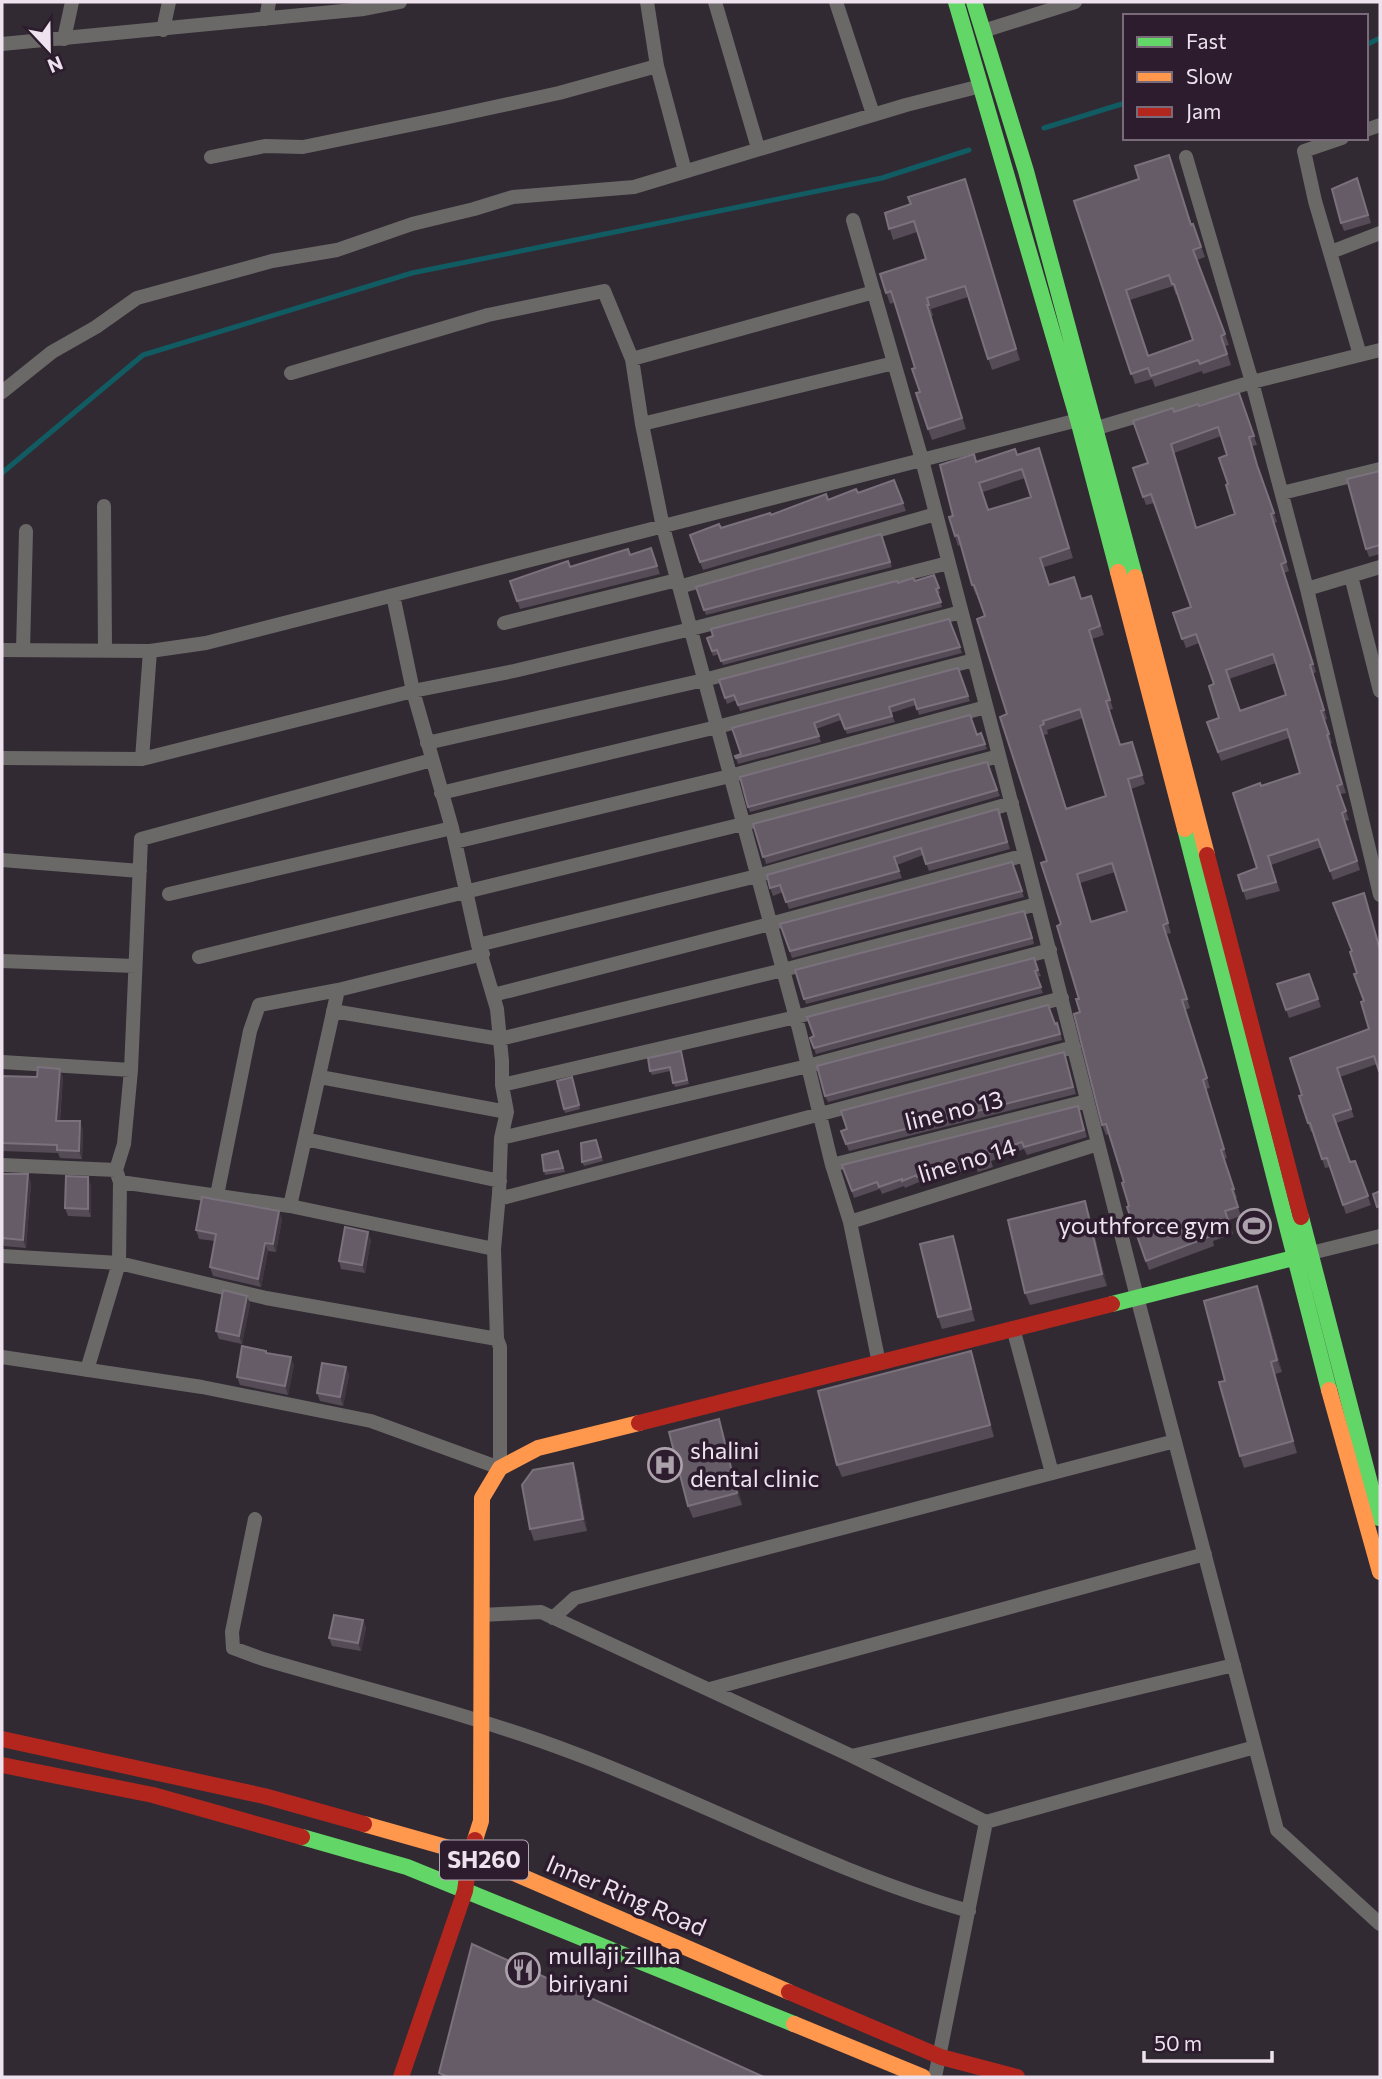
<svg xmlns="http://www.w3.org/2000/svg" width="1382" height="2079" font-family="Commissioner,sans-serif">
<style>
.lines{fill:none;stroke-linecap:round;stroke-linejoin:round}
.stream{stroke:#115b62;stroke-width:5}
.street{stroke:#6a6968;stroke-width:14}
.fast{stroke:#63d668;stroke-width:16}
.slow{stroke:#ff974d;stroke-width:16}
.jam{stroke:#b3261e;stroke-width:16}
.wall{fill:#544b57;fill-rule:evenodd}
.shaded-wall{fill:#403742}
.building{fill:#655c67;stroke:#7a717c;stroke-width:2;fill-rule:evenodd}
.labels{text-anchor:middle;stroke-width:7;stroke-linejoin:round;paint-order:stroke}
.shield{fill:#2c1c2d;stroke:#b3a7b3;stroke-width:2}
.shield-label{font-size:23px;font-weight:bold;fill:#ede2ed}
.street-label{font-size:24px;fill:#ede2ed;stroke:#2c1c2d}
.poi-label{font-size:24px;fill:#ede2ed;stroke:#2c1c2d;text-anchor:start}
</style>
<rect width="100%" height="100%" fill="#322a33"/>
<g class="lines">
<path class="stream" d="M1366 45 1380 38
M1044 128 1125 103
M2 473 143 355 412 273 882 178 969 150"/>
<path class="street" d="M715 2 758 148
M836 2 873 114
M266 19 269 2
M163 30 169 2
M983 31 1075 2
M64 39 72 2
M2 44 364 9 400 2
M657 66 685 171
M1366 130 1380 125
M1342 138 1304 151 1315 201 1360 355
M211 157 265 146 303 147 444 118 559 93 657 66 647 2
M1186 157 1252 382 1380 350
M853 220 922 460 1025 855 1137 1297 1277 1830 1380 1924
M1331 252 1380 233
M632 359 874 292
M291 373 488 315 604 291 632 359 642 424
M2 392 52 352 96 327 137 298 272 261 337 250 412 224 474 209 513 197 634 187 906 105 981 86
M1097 428 1252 382 1307 589 1380 895
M1282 493 1380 469
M104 506 105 650
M1351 576 1380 691
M679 587 936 514
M1307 589 1380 567
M504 623 677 580
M2 650 150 651 206 643 1086 418
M23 650 26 531
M150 651 142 759 413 691 514 671 691 629 948 563
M427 743 704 680 961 612
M2 758 142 759
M432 760 141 839 131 1070 124 1144 116 1170 120 1182 290 1206 494 1249
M441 793 717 727 974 660
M455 842 730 776 986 707
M2 860 140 871
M169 894 452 828
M478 945 757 876 1012 803
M199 957 743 824 999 756
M2 961 135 966
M493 995 770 924 1025 855
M333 1011 500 1039 783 970 1037 904
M2 1062 131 1070
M320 1077 507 1112
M502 1085 796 1017 1050 950
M501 1138 808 1066 1062 998
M305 1139 500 1181
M2 1165 116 1170
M832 1165 1087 1101
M217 1195 250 1031 259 1005 338 990
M499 1199 1074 1047
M290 1206 338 990 483 954
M850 1222 1098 1144
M1311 1253 1380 1236
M2 1256 119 1263 266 1298 497 1339
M1013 1328 1052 1473
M2 1357 202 1387 371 1421 500 1468V1347L497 1339 494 1249 499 1194 501 1138 507 1112 502 1085V1061L497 1009 478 945 452 828 413 691 393 595
M879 1363 850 1222 832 1165 799 1029 663 527 642 424 894 363
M87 1370 119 1263 120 1182
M255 1519 232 1632 233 1648 263 1659C365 1689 471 1714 571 1752 705 1802 831 1872 969 1911
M482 1615 541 1612 852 1756 986 1822
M553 1618 575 1598 1175 1441
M710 1689 1205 1554
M852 1756 1234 1665
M935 2077 986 1822 1255 1747"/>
<path class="fast" d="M956 2 1078 420 1118 572
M974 2 1026 171 1135 577
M1185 829 1329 1390
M1301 1217 1379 1518
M1112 1304 1309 1254
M302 1837 407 1867 794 2024"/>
<path class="slow" d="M1118 572 1185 829
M1135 577 1207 855
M1329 1390 1380 1572
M364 1824 470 1854 789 1992
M475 1840 481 1821 482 1498 500 1468 538 1448 639 1423
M794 2024 923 2077"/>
<path class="jam" d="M1207 855 1301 1217
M639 1423 1112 1304
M2 1739 264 1796 364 1824
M2 1765 153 1795 302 1837
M789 1992 941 2057 1017 2077
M401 2077 465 1891 470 1854 475 1840"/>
</g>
<path class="wall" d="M1357 178 1371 223 1344 231 1341 223Z
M965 179 1020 360 992 370 968 297 931 309 933 316H931L966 429 932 440 928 429 915 368 895 302 890 304 880 274 926 259 917 232 893 240 885 213 911 204Z
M1074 201 1193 224 1205 257 1197 260 1229 345 1225 346 1231 365 1203 374 1202 371 1155 387 1152 379 1135 384ZM1173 286 1176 295 1177 294 1193 340 1149 356 1130 300Z
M1239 393 1257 445 1252 446 1260 474 1277 522 1274 523 1289 571 1284 573 1316 672 1313 674 1327 719 1325 720 1332 743 1330 744 1346 793 1340 794 1349 820 1345 821 1360 870 1333 880 1322 848H1319L1271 865 1280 891 1246 900 1238 875 1257 868 1261 786 1300 773 1289 738 1221 761 1207 722 1219 718 1214 684 1199 643 1186 648 1173 613 1191 607 1154 503 1146 505 1133 468 1148 463 1174 412 1199 406ZM1221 436 1227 455 1228 484 1235 514 1196 528 1174 453ZM1276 663 1286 695 1240 710 1229 679Z
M1039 448 1073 558 1044 567 1050 585 1081 599 1091 596 1104 635 1092 639 1113 709 1109 710 1121 745 1132 742 1145 784 1131 789 1171 933 1166 934 1190 1008 1185 1010 1210 1088 1206 1089 1227 1158 1224 1159 1237 1198 1235 1199 1241 1216 1229 1220 1233 1234 1213 1241 1214 1246 1149 1270 1127 1207 1129 1206 1124 1182 1109 1134 1106 1135 1102 1125 1080 1012 1079 999 1061 924 1047 861 1007 714 985 616 977 594 976 595 972 585 961 545 958 546 949 517 953 516 976 462 1017 455ZM1025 478 1031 497 989 510 983 492ZM1083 718 1106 796 1067 809 1044 735 1048 734 1047 730ZM1115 872 1127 911 1091 922 1080 883Z
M1380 471V554L1369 557 1366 549Z
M894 480 906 511 703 570 690 535 721 528 828 500 858 493Z
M881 534 892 567 706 615 696 587Z
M651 548 660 574 520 609 510 581 570 567 630 555Z
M934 575 940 593 938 594 942 607 723 665 719 654 713 656 707 638 898 583 915 581Z
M949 619 962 653 740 711 736 700 727 704 719 680Z
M958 668 970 701 919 715 916 705 891 713 895 722 847 734 841 720 816 729 821 742 738 764 735 756 741 754 732 728Z
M981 733 987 749 750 812 748 807Z
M987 762 1000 796 766 864 753 824Z
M1000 816 1010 849 929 871 923 855 897 865 902 878 789 909 783 892 773 896 770 888Z
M1012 862 1024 897 792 958 780 924Z
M1364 893 1380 947V1074L1377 1064 1340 1077 1354 1117 1336 1123 1350 1162 1355 1161 1371 1205 1346 1214 1330 1167 1325 1168 1313 1131 1311 1132 1308 1123 1302 1095 1369 1029 1364 1001 1352 951Z
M1031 930 1034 944 806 1004 795 970Z
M1038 970 1041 976 1037 977 1043 993 816 1054 810 1038Z
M1309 974 1321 1007 1289 1018 1277 984Z
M1055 1023 1059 1029 1062 1040 828 1102 825 1096Z
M681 1051 689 1084 675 1087 670 1071 652 1075 650 1071Z
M1064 1052 1076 1094 849 1151 841 1131Z
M2 1076 63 1077 60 1121 83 1129 82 1159 60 1158 58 1153 2 1151Z
M572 1077 580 1109 565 1113 564 1109Z
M1078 1106 1087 1137 1027 1155 1024 1149 991 1161 993 1167 978 1172 976 1167 920 1184 919 1182 905 1188 904 1186 882 1194 880 1189 854 1198 842 1165Z
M596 1140 603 1161 584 1166 582 1162Z
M558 1151 565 1172 545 1175 544 1171Z
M2 1174 31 1183 26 1248 4 1246 2 1240Z
M91 1185V1217L68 1216 65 1208Z
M1085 1201 1089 1213 1107 1286 1030 1305 1025 1293Z
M282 1219 276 1252 268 1251 261 1287 213 1276 210 1267 215 1241 199 1239 196 1230Z
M371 1240 365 1273 341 1269 339 1261Z
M957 1248 975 1321 942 1329 938 1317Z
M247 1296 250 1304 242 1344 219 1339 216 1331Z
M1262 1298 1282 1372 1275 1374 1297 1453 1244 1468 1240 1456 1225 1381Z
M266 1351 267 1353 294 1365 288 1395 240 1385 237 1377Z
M971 1351 975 1363 994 1437 842 1477 837 1465Z
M346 1367 349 1375 343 1406 320 1401 317 1393Z
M723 1431 742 1505 693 1518 688 1506Z
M573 1463 577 1475 587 1531 534 1541 530 1529Z
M363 1620 366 1628 361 1651 332 1646 329 1638Z"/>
<path class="shaded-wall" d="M965 179 969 190 1020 360 1016 349Z
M1128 779 1131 789 1171 933 1168 923Z
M60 1069 63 1077 59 1129 56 1121Z
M80 1121 83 1129 82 1159 79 1151Z
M28 1174 31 1183 26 1248 23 1240Z
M88 1177 91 1185V1217L88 1209Z
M1085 1201 1089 1213 1107 1286 1102 1274Z
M279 1211 282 1219 276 1252 273 1244Z
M368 1232 371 1240 365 1273 362 1265Z
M953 1236 957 1248 975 1321 971 1309Z
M265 1243 268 1251 261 1287 258 1279Z
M1257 1286 1262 1298 1282 1372 1277 1360Z
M247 1296 250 1304 242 1344 239 1336Z
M971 1351 975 1363 994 1437 990 1425Z
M291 1357 294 1365 288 1395 285 1386Z
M1271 1362 1275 1374 1297 1453 1293 1441Z
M346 1367 349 1375 343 1406 340 1397Z
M719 1419 723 1431 742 1505 737 1493Z
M573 1463 577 1475 587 1531 583 1519Z
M363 1620 366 1628 361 1651 358 1643Z"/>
<path class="building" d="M1169 155 1191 225 1193 224 1201 247 1193 250 1225 334 1221 336 1227 354 1200 364 1198 360 1151 376 1148 368 1131 374 1074 201 1139 179 1135 166ZM1169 275 1172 284H1174L1193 340 1148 356 1126 290Z
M1357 178 1368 215 1341 223 1332 189Z
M965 179 1016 349 988 359 965 286 927 298 929 305H927L962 418 928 429 916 393 920 392 912 369 915 368 891 291 886 293 880 274 926 259 914 221 889 229 885 213 911 204 908 197Z
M1239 393 1254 436 1249 437 1257 465 1274 513 1271 514 1286 562 1281 564 1313 664 1310 665 1324 710 1321 711 1329 734 1327 735 1342 784 1337 786 1346 811 1342 813 1357 861 1330 871 1318 839 1316 840 1268 856 1276 882 1243 891 1238 875 1257 868 1233 793 1260 783 1261 786 1300 773 1287 729 1218 752 1207 722 1219 718 1209 686 1214 684 1196 634 1182 639 1173 613 1191 607 1151 494 1143 497 1133 468 1148 463 1133 421 1173 408 1174 412 1198 404 1199 406ZM1218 427 1227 455 1219 458 1228 484 1226 485 1235 514 1196 528 1171 444ZM1273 654 1286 695 1240 711 1226 670Z
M1039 448 1069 548 1040 558 1049 585 1074 577 1081 599 1091 596 1100 626 1089 630 1110 700 1106 701 1120 745 1132 742 1142 775 1128 779 1168 923 1163 925 1187 999 1182 1000 1207 1078 1203 1080 1224 1149 1221 1150 1234 1189H1232L1238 1207 1225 1211 1230 1225 1209 1232 1211 1236 1146 1261 1127 1207 1129 1206 1122 1183 1124 1182 1106 1124 1102 1125 1074 1014 1080 1012 1076 999H1079L1057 926 1061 924 1041 863 1047 861 1000 717 1007 714 977 619 985 616 974 585H972L958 535 955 536 949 517 953 516 940 465 974 454 976 462 1015 449 1017 455ZM1022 469 1031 497 988 510 979 483ZM1080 709 1106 796 1066 809 1040 726 1044 724 1043 721ZM1112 863 1127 911 1091 922 1077 874Z
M1380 471V545L1366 549 1347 479Z
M894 480 903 503 700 562 690 535 719 524 721 528 770 513 771 515 826 494 828 500 856 489 858 493Z
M881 534 890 562 704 610 696 587Z
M651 548 657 566 517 601 510 581 568 561 570 567 628 549 630 555Z
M934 575 939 588 936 589 941 602 721 661 717 650 712 651 707 638 713 636 711 629 897 581 898 583 913 578 915 581Z
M949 619 960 647 738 705 734 695 725 698 719 680Z
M958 668 968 696 917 709 914 699 889 707 892 716 845 729 839 714 814 723 819 736 736 758 735 756 741 754 732 728Z
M970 715 977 735 981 733 985 744 748 807 740 777Z
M987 762 997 790 763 857 753 824Z
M998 809 1007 842 926 864 921 848 894 857 899 871 786 902 780 885 770 888 767 875Z
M1012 862 1022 891 790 951 780 924Z
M1364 893 1380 950V1071H1379L1374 1056 1337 1068 1351 1109 1333 1115 1350 1162 1355 1161 1368 1196 1343 1205 1327 1158 1322 1159 1310 1123H1308L1299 1096 1302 1095 1290 1058 1369 1029 1361 1002 1364 1001 1354 974 1357 973 1350 952 1352 951 1333 903Z
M1024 911 1032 938 804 999 795 970Z
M1034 958 1038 970 1035 971 1041 987 814 1048 810 1038 814 1036 807 1017Z
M1309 974 1318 999 1286 1010 1277 984Z
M1048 1005 1055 1024 1057 1023 1060 1034 825 1096 817 1066Z
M681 1051 687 1080 673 1083 670 1067 650 1071 648 1058Z
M1064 1052 1073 1087 846 1144 841 1131 847 1129 841 1111Z
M38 1067 60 1069 56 1121H80L79 1151 57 1150V1145L2 1143V1076L37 1077Z
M572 1077 579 1105 564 1109 557 1081Z
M1078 1106 1084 1130 1024 1147 1022 1142 988 1154 990 1160 975 1165 973 1160 917 1177V1175L902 1181V1179L879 1187 877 1182 852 1191 842 1165Z
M596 1140 601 1157 582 1162 581 1143Z
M558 1151 563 1168 544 1171 542 1155Z
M2 1174H28L23 1240 2 1238Z
M66 1176 88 1177V1209L65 1208Z
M1380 1191V1206L1377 1207 1373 1194Z
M202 1197 279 1211 273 1244 265 1243 258 1279 210 1267 216 1234 196 1230Z
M1085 1201 1102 1274 1025 1293 1008 1220Z
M345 1227 368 1232 362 1265 339 1261Z
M953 1236 971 1309 938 1317 920 1244Z
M1257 1286 1277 1360 1271 1362 1293 1441 1240 1456 1219 1382 1225 1381 1204 1301Z
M223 1290 247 1296 239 1336 216 1331Z
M242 1346 266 1351V1353L291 1357 285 1386 237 1377Z
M971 1351 990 1425 837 1465 818 1391Z
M322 1363 346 1367 340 1397 317 1393Z
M719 1419 737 1493 688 1506 669 1432Z
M573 1463 583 1519 530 1529 522 1485 533 1470Z
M334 1615 363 1620 358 1643 329 1638Z
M472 1944 764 2077H448L439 2073Z"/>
<defs>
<g id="stadium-ring" transform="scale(1.75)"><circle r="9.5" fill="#2c1c2d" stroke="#aca2ac" stroke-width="1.5"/><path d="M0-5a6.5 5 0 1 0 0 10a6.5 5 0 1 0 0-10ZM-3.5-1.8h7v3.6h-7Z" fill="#aca2ac"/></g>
<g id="hospital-ring" transform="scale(1.75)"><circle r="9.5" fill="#2c1c2d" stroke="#aca2ac" stroke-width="1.5"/><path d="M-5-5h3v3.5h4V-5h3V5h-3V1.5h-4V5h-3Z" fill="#aca2ac"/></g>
<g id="restaurant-ring" transform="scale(1.75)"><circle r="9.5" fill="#2c1c2d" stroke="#aca2ac" stroke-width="1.5"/><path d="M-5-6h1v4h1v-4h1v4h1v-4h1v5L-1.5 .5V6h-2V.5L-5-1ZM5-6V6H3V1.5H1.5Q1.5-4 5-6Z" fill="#aca2ac"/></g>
</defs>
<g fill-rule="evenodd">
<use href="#stadium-ring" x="1254" y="1226"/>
<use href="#hospital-ring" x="665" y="1465"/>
<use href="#restaurant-ring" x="523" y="1970"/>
</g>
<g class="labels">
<rect class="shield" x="440" y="1840.5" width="88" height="39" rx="5"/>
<g class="shield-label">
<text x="484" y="1868">SH260</text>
</g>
<g class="street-label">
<text transform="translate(954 1111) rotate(-14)" y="8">line no 13</text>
<text transform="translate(967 1161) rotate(-17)" y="8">line no 14</text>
<text transform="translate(626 1896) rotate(23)" y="8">Inner Ring Road</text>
</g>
<g class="poi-label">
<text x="1230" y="1234" text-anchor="end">youthforce gym</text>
<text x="690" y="1459">shalini<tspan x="690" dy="28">dental clinic</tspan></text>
<text x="548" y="1964">mullaji zillha<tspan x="548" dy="28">biriyani</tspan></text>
</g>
</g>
<rect width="1382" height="2079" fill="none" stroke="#ede2ed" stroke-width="7"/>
<rect x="1123" y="14" width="245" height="126" fill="#2c1c2d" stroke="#796b7a" stroke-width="2"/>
<rect x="1137" y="37" width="35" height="10" fill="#63d668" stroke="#796b7a" stroke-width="2"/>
<text x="1186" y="49" font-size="21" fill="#ede2ed">Fast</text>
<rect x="1137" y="72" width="35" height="10" fill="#ff974d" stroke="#796b7a" stroke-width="2"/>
<text x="1186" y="84" font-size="21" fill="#ede2ed">Slow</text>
<rect x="1137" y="107" width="35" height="10" fill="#b3261e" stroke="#796b7a" stroke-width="2"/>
<text x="1186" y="119" font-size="21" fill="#ede2ed">Jam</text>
<g transform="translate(49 49) rotate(158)" stroke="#2c1c2d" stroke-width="5" paint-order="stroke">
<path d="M0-5L12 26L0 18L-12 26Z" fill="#ede2ed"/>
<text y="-10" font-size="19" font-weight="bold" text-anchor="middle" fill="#ede2ed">N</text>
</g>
<path d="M1144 2051v10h128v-10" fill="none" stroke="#ede2ed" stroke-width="3.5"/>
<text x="1154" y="2051" font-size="21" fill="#ede2ed" stroke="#2c1c2d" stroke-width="5" paint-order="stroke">50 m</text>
</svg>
